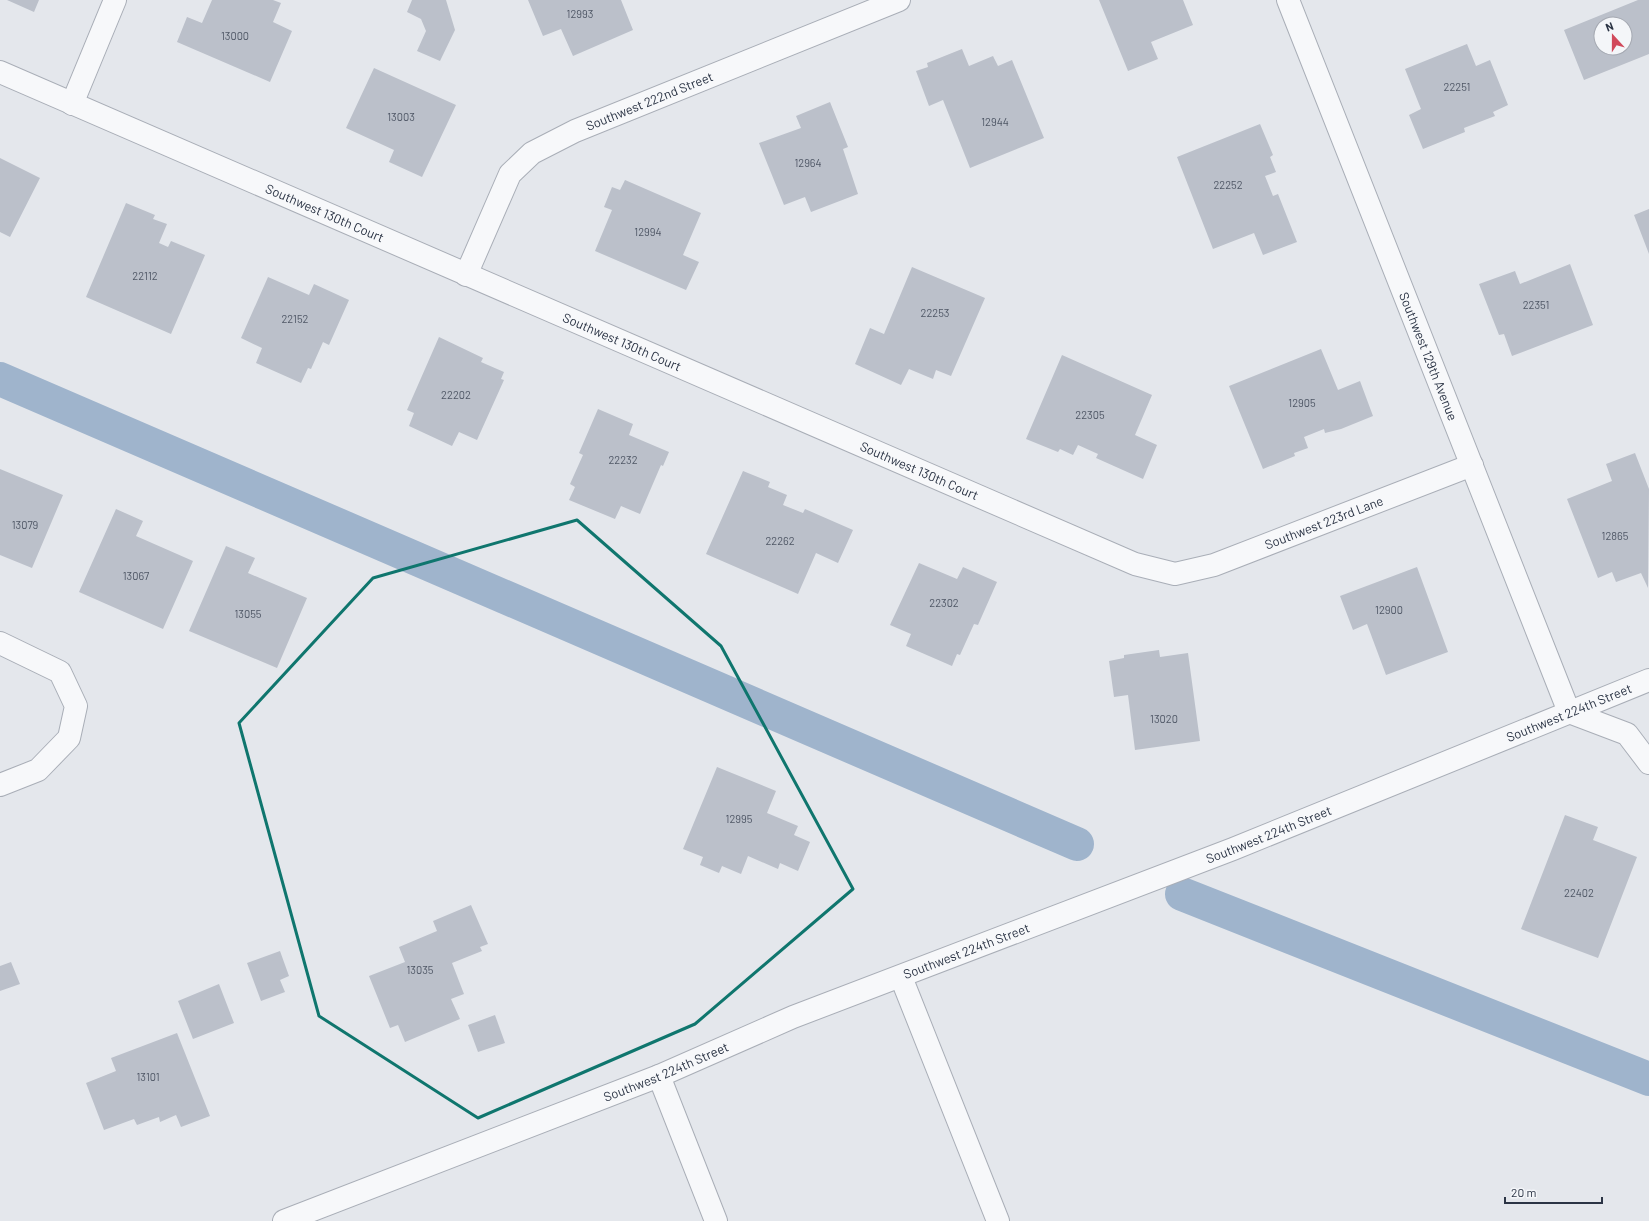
<svg xmlns="http://www.w3.org/2000/svg" width="1649" height="1221" font-family="Barlow,sans-serif">
<style>
.lines{fill:none;stroke-linecap:round;stroke-linejoin:round}
.canal{stroke:#9fb4cc;stroke-width:34}
.building{fill:#bbc0ca;fill-rule:evenodd}
.minor-casing{stroke:#a9aeb7;stroke-width:24}
.minor{stroke:#f7f8fa;stroke-width:22}
.marked{fill:none;stroke:#0f766e;stroke-width:3;stroke-linejoin:round}
.labels{text-anchor:middle;stroke-width:3.5;stroke-linejoin:round;paint-order:stroke}
.number-label{font-size:11px;fill:#4f5766}
.street-label{font-size:13px;fill:#2b3445;stroke:#f4f6f9}
</style>
<rect width="100%" height="100%" fill="#e4e7ec"/>
<g class="lines">
<path class="canal" d="M0 379 1077 844
M1182 894 1649 1079"/>
</g>
<path class="building" d="M7 0H39L34 12Z
M212 0H273L281 3 273 22 292 31 270 82 177 42 187 17 202 23Z
M412 0H446L455 30 440 61 417 51 426 31 421 19 407 12Z
M528 0H621L633 30 573 56 561 29 543 36Z
M1099 0H1183L1193 25 1151 42 1158 59 1128 71Z
M1638 0H1649V54L1584 80 1564 30ZM1601 24H1625V48H1601Z
M1467 44 1476 66 1490 60 1508 105 1493 112 1495 116 1464 128 1465 132 1423 149 1409 115 1421 109 1405 69Z
M962 49 969 66 993 56 998 66 1012 60 1044 138 970 168 943 100 929 106 916 71 928 67 927 63Z
M374 68 456 105 422 177 389 162 394 150 346 128Z
M830 102 848 147 843 149 858 194 811 212 805 197 784 205 759 143 801 128 796 116Z
M1260 124 1273 155 1270 157 1276 172 1265 176 1273 196 1278 194 1297 242 1263 255 1254 233 1213 249 1177 157Z
M0 158 40 178 10 237 0 232Z
M625 180 701 213 683 255 699 262 686 290 595 251 612 210 604 207 612 187 620 190Z
M126 203 155 215 153 219 167 224 159 243 168 247 171 241 205 255 171 334 86 297Z
M1649 209V254L1634 215Z
M1570 264 1593 325 1512 356 1504 334 1499 335 1479 284 1515 271 1520 284Z
M912 267 985 298 951 376 936 370 933 379 909 369 901 385 855 364 870 328 884 334Z
M268 277 309 295 314 284 349 300 329 345 323 342 311 369 308 368 301 383 256 363 262 348 241 338Z
M439 337 483 358 481 362 504 372 501 379 504 380 477 440 459 432 452 446 409 426 414 413 407 410Z
M1321 349 1338 390 1360 381 1373 416 1341 429 1325 433 1324 429 1304 437 1308 448 1294 453 1295 456 1263 469 1229 386Z
M1062 355 1152 395 1135 435 1157 445 1143 479 1096 458 1098 454 1078 445 1073 455 1060 449 1058 452 1026 439Z
M598 409 633 424 629 435 669 452 663 466 661 465 640 514 621 506 615 519 569 500 575 487 570 484 583 455 579 453Z
M1635 453 1649 489 1648 588 1641 573 1616 582 1612 572 1598 578 1567 499 1612 481 1606 464Z
M0 469 63 495 32 568 0 555Z
M743 471 770 482 768 487 787 495 783 505 803 513 805 509 853 530 838 563 816 553 798 594 706 554Z
M116 509 143 521 136 536 193 561 163 629 79 592Z
M226 546 255 558 248 573 307 598 277 668 189 631Z
M919 563 957 579 963 567 997 582 978 625 974 624 960 655 957 654 952 666 906 646 911 634 890 625Z
M1417 567 1448 652 1386 675 1367 624 1353 630 1340 596Z
M1159 650 1160 657 1188 653 1200 741 1135 750 1128 695 1114 697 1109 661 1124 658V655Z
M717 767 776 791 767 813 798 826 794 835 810 842 798 871 780 863 778 869 748 856 741 874 722 866 719 873 700 865 703 857 683 849Z
M1565 815 1598 827 1593 840 1637 857 1598 958 1521 929Z
M471 905 488 944 480 947 482 951 452 963 464 994 451 999 460 1019 405 1042 398 1025 390 1028 369 976 405 962 399 947 437 931 433 921Z
M280 951 289 976 280 980 285 992 261 1001 247 963Z
M11 962 20 984 0 991V966Z
M219 984 234 1023 193 1039 178 1001Z
M495 1015 505 1043 478 1052 468 1025Z
M177 1033 210 1116 181 1127 176 1115 160 1122 159 1117 137 1125 134 1119 104 1130 86 1083 116 1071 111 1058Z"/>
<g class="lines">
<g class="minor-casing">
<g id="minor">
<path id="s1" d="M1288 0 1569 712 1627 734 1649 763"/>
<path id="s2" d="M0 72 1135 564 1175 574 1214 565 1472 465"/>
<path d="M72 104 115 0"/>
<path id="s3" d="M466 275 510 174 532 153 575 131 899 0"/>
<path d="M0 643 60 672 76 706 69 738 38 770 0 785"/>
<path d="M901 977 998 1221"/>
<path d="M659 1076 716 1221"/>
<path id="s4" d="M284 1221 659 1076 793 1017 1233 849 1649 680"/>
</g>
</g>
<use href="#minor" class="minor"/>
</g>
<path class="marked" d="M577 520 721 646 853 889 695 1024 478 1118 319 1016 239 723 373 578Z"/>
<g class="labels">
<g class="number-label">
<text x="580" y="18">12993</text>
<text x="235" y="40">13000</text>
<text x="1457" y="91">22251</text>
<text x="401" y="121">13003</text>
<text x="995" y="126">12944</text>
<text x="808" y="167">12964</text>
<text x="1228" y="189">22252</text>
<text x="648" y="236">12994</text>
<text x="145" y="280">22112</text>
<text x="1536" y="309">22351</text>
<text x="935" y="317">22253</text>
<text x="295" y="323">22152</text>
<text x="456" y="399">22202</text>
<text x="1302" y="407">12905</text>
<text x="1090" y="419">22305</text>
<text x="623" y="464">22232</text>
<text x="25" y="529">13079</text>
<text x="1615" y="540">12865</text>
<text x="780" y="545">22262</text>
<text x="136" y="580">13067</text>
<text x="944" y="607">22302</text>
<text x="1389" y="614">12900</text>
<text x="248" y="618">13055</text>
<text x="1164" y="723">13020</text>
<text x="739" y="823">12995</text>
<text x="1579" y="897">22402</text>
<text x="420" y="974">13035</text>
<text x="148" y="1081">13101</text>
</g>
<g class="street-label">
<text dy="5" stroke="none"><textPath href="#s3" startOffset="269">Southwest 222nd Street</textPath></text>
<text dy="5" stroke="none"><textPath href="#s2" startOffset="354">Southwest 130th Court</textPath></text>
<text dy="5" stroke="none"><textPath href="#s2" startOffset="678">Southwest 130th Court</textPath></text>
<text dy="5" stroke="none"><textPath href="#s1" startOffset="383">Southwest 129th Avenue</textPath></text>
<text dy="5" stroke="none"><textPath href="#s2" startOffset="1002">Southwest 130th Court</textPath></text>
<text dy="5" stroke="none"><textPath href="#s2" startOffset="1436">Southwest 223rd Lane</textPath></text>
<text dy="5" stroke="none"><textPath href="#s4" startOffset="1382">Southwest 224th Street</textPath></text>
<text dy="5" stroke="none"><textPath href="#s4" startOffset="1058">Southwest 224th Street</textPath></text>
<text dy="5" stroke="none"><textPath href="#s4" startOffset="734">Southwest 224th Street</textPath></text>
<text dy="5" stroke="none"><textPath href="#s4" startOffset="410">Southwest 224th Street</textPath></text>
</g>
</g>
<g transform="translate(1613 36) rotate(339)"><circle r="19" fill="#f4f6f9" stroke="#a4a8b1"/>
<path d="M0-3L7 15L0 10L-7 15Z" fill="#d1495b"/>
<text y="-6" font-size="11" font-weight="bold" text-anchor="middle" fill="#2b3445">N</text>
</g>
<path d="M1505 1197v6h97v-6" fill="none" stroke="#2b3445" stroke-width="2"/>
<text x="1511" y="1197" font-size="12" fill="#2b3445" stroke="#f4f6f9" stroke-width="3" paint-order="stroke">20 m</text>
</svg>
